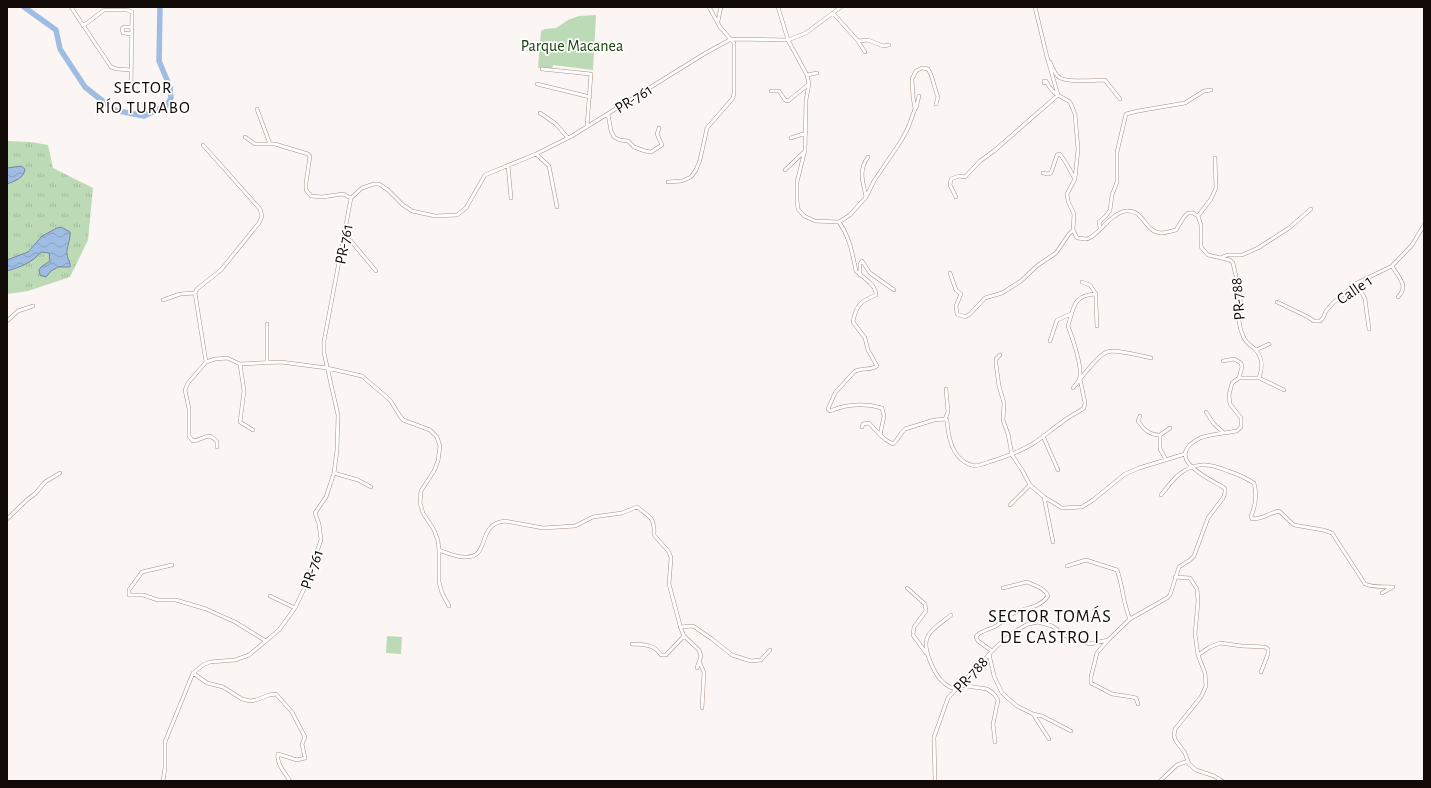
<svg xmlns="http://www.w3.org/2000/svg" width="1431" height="788" font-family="'Alegreya Sans',sans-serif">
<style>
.grass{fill:url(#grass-tufts)}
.park{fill:#bddab6}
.water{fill:url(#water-waves);stroke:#7587a1}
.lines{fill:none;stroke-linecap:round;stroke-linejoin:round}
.river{stroke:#9fbce3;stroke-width:5.5}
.minor-casing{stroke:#a99183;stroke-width:4}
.minor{stroke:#fff;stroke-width:3}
.labels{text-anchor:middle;stroke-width:3.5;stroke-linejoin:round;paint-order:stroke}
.park-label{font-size:16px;fill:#17420b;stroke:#fff}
.street-label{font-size:16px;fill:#120a06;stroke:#fff}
.neighbourhood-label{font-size:17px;letter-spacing:1px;fill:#120a06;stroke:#fff}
.quarter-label{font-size:18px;letter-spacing:1px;fill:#120a06;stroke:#fff}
</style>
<defs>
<pattern id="grass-tufts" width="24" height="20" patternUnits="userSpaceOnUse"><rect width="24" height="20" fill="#bddab6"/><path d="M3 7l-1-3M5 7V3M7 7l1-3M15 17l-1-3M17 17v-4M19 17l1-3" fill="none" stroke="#a1ba9b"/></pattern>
<pattern id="water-waves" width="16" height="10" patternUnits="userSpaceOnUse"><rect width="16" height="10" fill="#9fbce3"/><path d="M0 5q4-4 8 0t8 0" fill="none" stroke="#88a0c1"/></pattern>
</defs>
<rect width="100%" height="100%" fill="#fbf6f3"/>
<path class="grass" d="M7 141 31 142 48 145 53 168 93 188 88 240 70 277 28 291 7 294Z"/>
<path class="park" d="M596 15 593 70 553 65 552 69 538 68 541 31 545 29 556 28 568 20 579 16Z
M387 636 402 637 401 654 386 653Z"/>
<path class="water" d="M21 166 25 169C24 178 15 181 7 184V168Z
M61 227 70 232C71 240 66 247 67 255 68 260 71 262 70 267H58L51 271 46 277 40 275 39 270 41 267 50 261 49 253 41 252C32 263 20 267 7 271V260L28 252 42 236 57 228Z"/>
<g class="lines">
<path class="river" d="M24 7 56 30 60 49 85 87 114 110 144 116 167 105 171 98 170 87 159 61 160 7"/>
<g class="minor-casing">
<path id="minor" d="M71 7 111 67 117 69 131 70
M778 7 788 40 807 75 809 84 806 100 805 150 797 182V201L798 209 804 216 815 221 839 222C850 238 852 252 856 271 863 278 876 284 876 295 861 301 856 305 853 322L865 338 868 350 877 366C870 371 861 367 854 372L835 393 828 409 830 411C847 404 865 403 882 408L884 416 880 435 886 440 893 444C899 439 900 433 905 429L934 420 945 419 947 420C948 437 952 459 971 465 976 467 984 464 989 462 1005 457 1020 452 1034 443 1043 437 1052 429 1061 423 1068 417 1077 413 1084 408L1085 403 1080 379C1085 373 1100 354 1107 352 1115 349 1142 356 1151 358
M1035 7 1047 57 1058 95 1070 102 1075 114 1078 149 1075 179 1067 194 1068 201 1074 214 1073 230 1077 238C1080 238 1083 239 1086 239 1097 238 1110 213 1126 211 1144 209 1144 232 1161 233 1166 233 1171 231 1176 230L1184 217 1188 213H1193L1198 216 1201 225V247L1208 255 1230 260 1233 263C1235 273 1238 283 1240 293 1242 310 1235 318 1243 336 1245 342 1250 345 1255 349 1263 358 1263 367 1259 378
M833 13 858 41 865 52
M718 21 721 7
M83 26 104 10H127L132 12 131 88
M132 34 123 33 122 29 124 27H132
M858 41 868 40 883 46 889 45
M1050 62C1052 67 1055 75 1060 78 1071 83 1093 80 1105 80L1120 99
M542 69 591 74 587 126
M807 75 817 73
M537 84 590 97
M771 91H779L785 100 788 101 809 84
M916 108 919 96
M257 109 270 144
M540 113 556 124 568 138
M608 114 611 131 614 137 620 140 628 141 634 147 645 151 651 152 662 145 657 134 659 128
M245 137 255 144H275L308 154 310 156 306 183V190L311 196 322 197 343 194 351 198
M791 138 806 133
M203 145 260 209 262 216 259 223 221 270 197 289 195 293 206 362
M536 154 549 166 557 207
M508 165 511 198
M785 170 804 152
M1043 173 1048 174 1051 173 1057 155 1060 154 1066 163 1075 179
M668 182 682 181 691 177 696 170 700 160 707 128 733 98 734 93V43L720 27 709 7
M866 197C863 182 858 171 868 157
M956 197 950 185 951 179 959 176 965 177 980 161 994 151 1058 95C1052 92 1049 87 1046 81H1044V83
M1198 216 1211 199 1216 188 1215 158
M839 222 850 215 866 197 874 181 901 141 908 128 915 109 913 97 912 79 916 71 922 68 928 69C933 76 934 88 938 97L936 104
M1100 228 1099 222 1106 216 1110 210 1112 195 1117 182V152L1126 114 1138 111 1185 103 1204 91 1211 90
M344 236 351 241 376 271
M1221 258 1227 255H1242L1258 248 1289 228 1311 209
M1392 266C1399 278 1409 286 1398 297
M950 273 956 290 961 294 956 306 957 314 965 317 970 314 985 298 1002 293 1021 281 1038 265 1056 253 1069 234 1073 230
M860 275V264L862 261 870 273 894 290
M1082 282 1090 285 1096 294V305L1097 326
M1357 283 1365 299 1369 329
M163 300 180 294 195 293
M1277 302 1308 317 1314 321H1320L1323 318 1326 311 1333 303 1357 283 1392 266 1412 245 1424 225
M7 321 18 311 33 306
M1050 341 1057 320 1071 314
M1256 350 1269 344
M1000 355 996 359V364L999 386 1004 403 1003 420 1008 434 1012 455 1022 470 1030 485 1044 497 1053 542
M1223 361 1234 359 1241 363 1242 367 1239 378
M267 363V324
M240 364 244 391 240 422 253 430
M1073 388C1075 385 1078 383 1079 380 1084 369 1072 337 1068 326 1074 307 1073 295 1096 294
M1206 412 1214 424 1224 433
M1140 416 1138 421C1144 430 1150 435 1160 435
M945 419 948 412 946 389
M862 427 863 424 869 423 880 435
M1043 436 1058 470
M217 447V442C208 430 204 440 193 441L189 436V409L185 390 188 383 206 362 215 359 227 358 240 364 281 362 327 368 362 376 390 400 400 416 403 420 430 430 437 437 440 446 438 461 434 471 421 491 420 503 423 513 434 530 438 541 439 550V582L442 593 449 606
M1166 460 1160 449V435L1170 428
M334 473 358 480 371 487
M1161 495C1166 489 1171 482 1177 476 1195 461 1208 463 1228 471 1237 474 1246 478 1254 483 1257 494 1256 505 1251 516L1252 519C1263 519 1269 513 1279 511L1294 525 1323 530 1332 533 1365 584C1374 588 1383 586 1393 587L1382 593
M1044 497 1062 508 1082 507 1093 500 1125 474 1139 468 1185 454
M1010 505 1030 485
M7 519 28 499 35 494 45 482 60 473
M439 550C447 553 456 557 464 557 492 559 475 524 505 521L543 528 575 526 593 517 622 513 637 507C650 517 655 518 654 535L669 552 671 558 669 584 681 629 684 636 699 650 701 656 697 668
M172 565 142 572 129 590V595H143L158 600H176L206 609 235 622 266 641
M1067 566 1086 560 1117 570C1123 586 1123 604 1130 619
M1175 577 1190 578 1197 589 1198 601 1195 634 1198 655 1205 673 1206 686 1201 697 1175 729 1174 736 1176 741 1185 753 1189 764 1196 770 1214 776 1222 781
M907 588 925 604 926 611 914 627 913 635 926 653
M270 596 295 608
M951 615C944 621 932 628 928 636 921 647 935 676 944 683 947 686 952 688 955 689
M680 627 693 626 712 639 732 655 751 661 761 660 770 650
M1108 640 1097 653 1091 677V683L1112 694 1132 697 1136 698 1138 704
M632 644C645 645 654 644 661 655H666L684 636
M992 651 978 641 976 637C979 631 988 630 994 627 1001 624 1005 617 1012 614 1025 607 1039 609 1048 596 1045 588 1035 586 1027 582L1003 588
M989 654 994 676 1002 693 1017 706 1033 714 1049 739
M1198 655 1210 647 1220 643 1242 646 1265 647 1268 649V654L1261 672
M700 663 704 673 702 708
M193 673 207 683 223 687 242 699 250 701 256 700 269 695 276 694 292 712 305 737 302 744 305 758 297 760 278 754C276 763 285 773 290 781
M960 685 987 689 994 694 998 700 993 724 995 742
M1033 714 1042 716 1071 731
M163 781 165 768V742L193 673 203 665 210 662 235 660 249 655 279 630 295 608 304 589 321 540 319 524 315 513 326 497 334 473 337 450 338 415 324 353V341L351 198 362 188 374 184H379L388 190 403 205 412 211 435 216 457 215 466 208 485 175 536 154 572 136 704 54 731 39 788 40 806 33 841 7
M935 781 934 737 948 698 997 646 1014 632 1028 624 1038 622 1052 626 1066 636 1090 644 1108 640 1130 619 1167 598 1170 595 1179 567 1190 560 1194 556 1208 518 1223 498 1225 493V489L1223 487C1205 477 1163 457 1200 438 1209 434 1226 433 1237 431L1241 427V418L1230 404 1229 395 1232 383 1239 378H1259L1284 390
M1160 781 1177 765 1188 761"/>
</g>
<use href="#minor" class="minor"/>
</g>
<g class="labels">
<g class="park-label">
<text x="572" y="51">Parque Macanea</text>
</g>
<g class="street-label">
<text transform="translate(633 98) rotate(-32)" y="6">PR-761</text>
<text transform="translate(343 244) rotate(-79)" y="6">PR-761</text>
<text transform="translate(1354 289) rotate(-34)" y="6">Calle 1</text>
<text transform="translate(1237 299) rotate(-95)" y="6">PR-788</text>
<text transform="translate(311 569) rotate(-71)" y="6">PR-761</text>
<text transform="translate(970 674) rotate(-47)" y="6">PR-788</text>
</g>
<g class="neighbourhood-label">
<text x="143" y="93">SECTOR<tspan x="143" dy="20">RÍO TURABO</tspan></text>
</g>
<g class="quarter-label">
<text x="1050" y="622">SECTOR TOMÁS<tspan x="1050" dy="21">DE CASTRO I</tspan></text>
</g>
</g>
<rect width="1431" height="788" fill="none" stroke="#120a06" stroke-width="16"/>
</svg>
